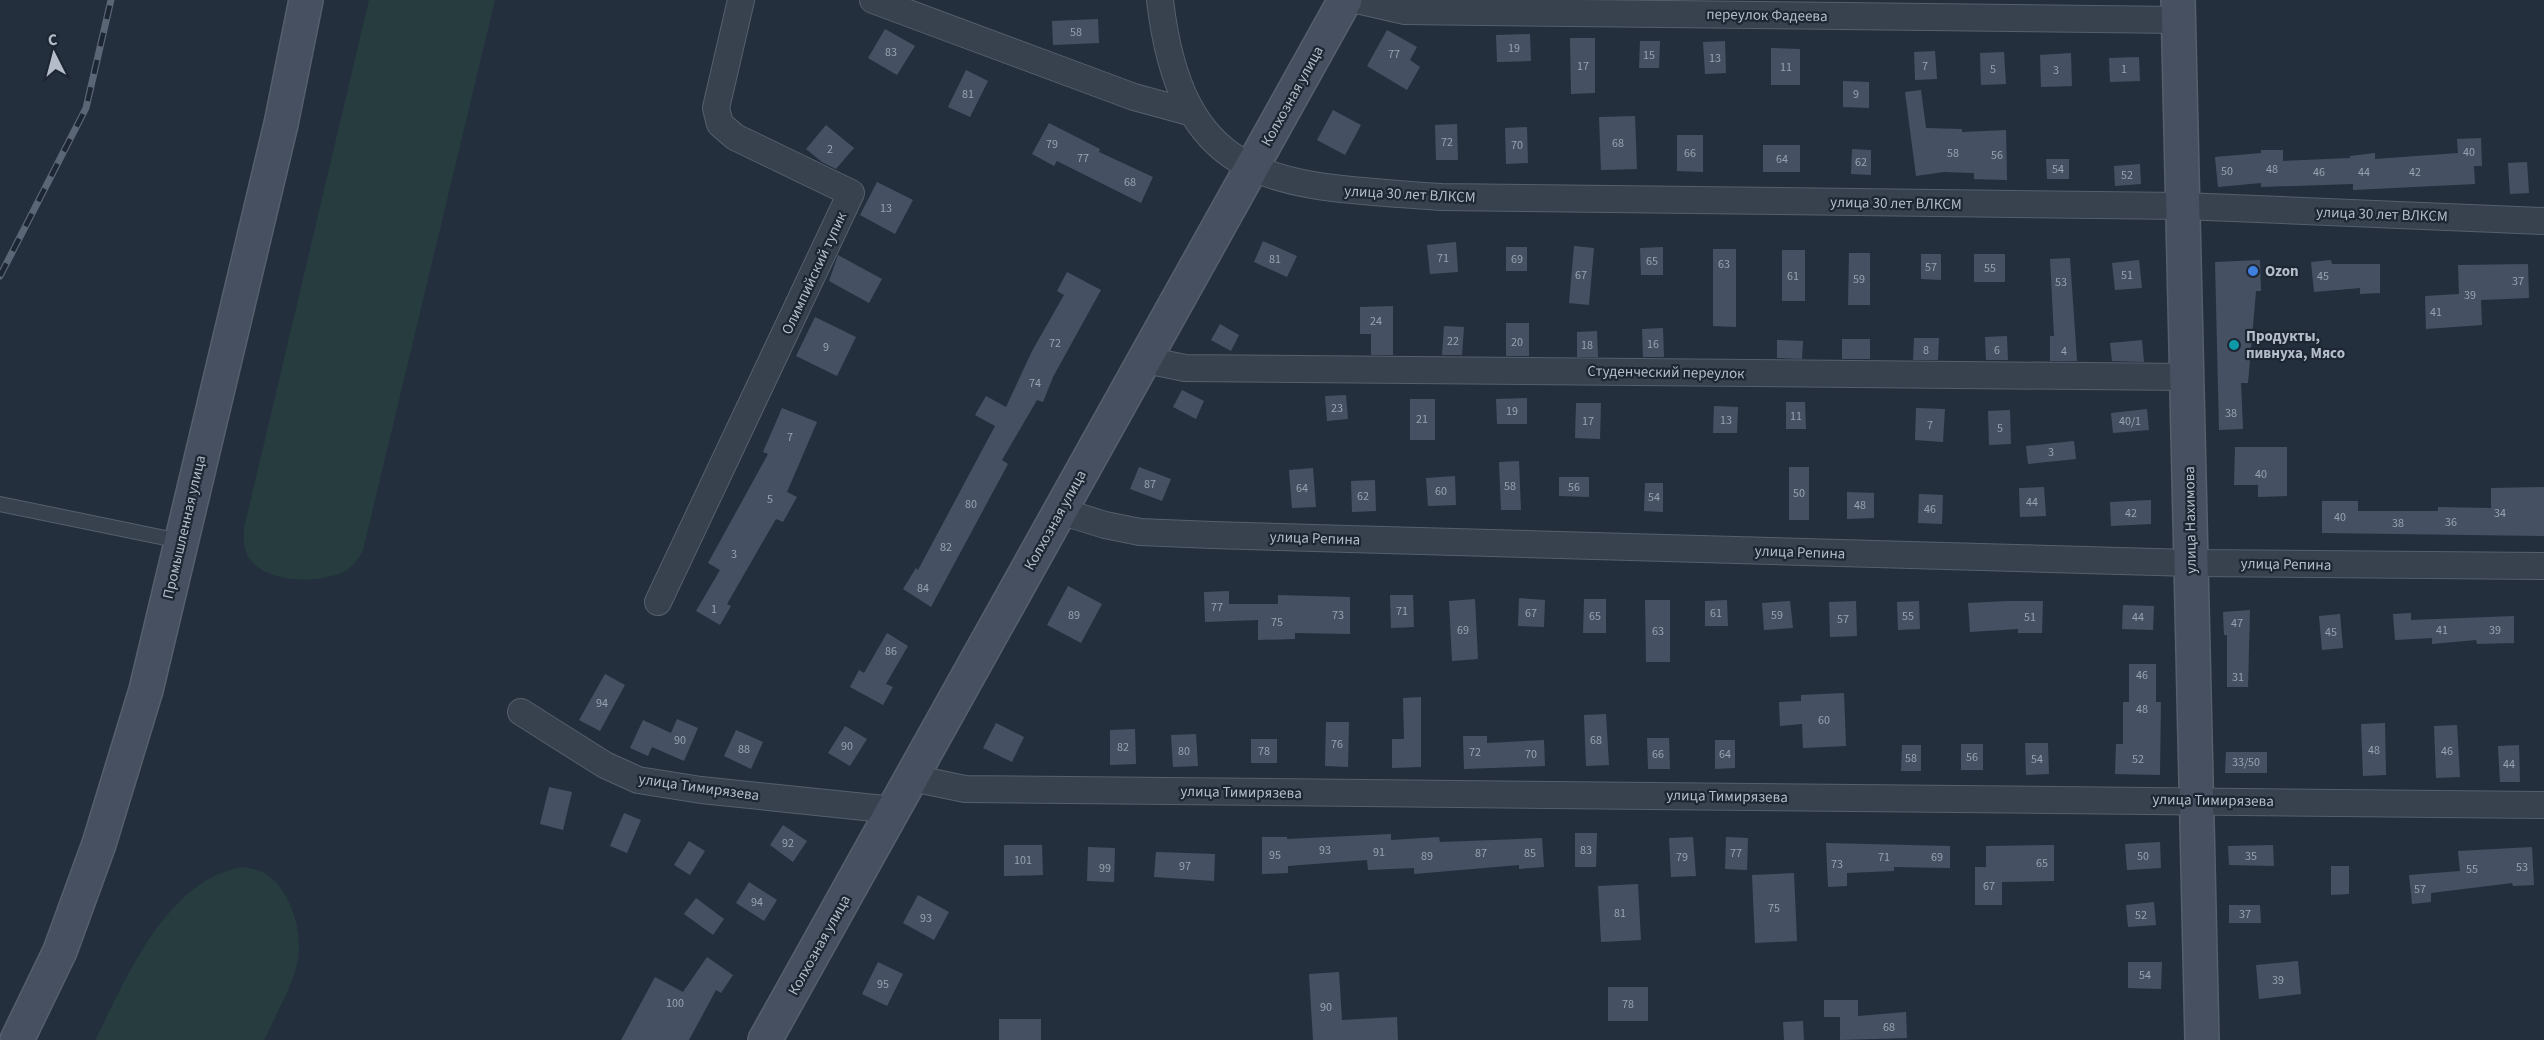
<svg xmlns="http://www.w3.org/2000/svg" width="2544" height="1040" font-family="'Source Sans 3',sans-serif">
<style>
.green{fill:#263c3f}
.building{fill:#455162}
.lines{fill:none;stroke-linecap:round;stroke-linejoin:round}
.lane-casing{stroke:#565f6c;stroke-width:16}
.street-casing{stroke:#565f6c;stroke-width:28}
.secondary-casing{stroke:#565f6c;stroke-width:36}
.lane{stroke:#38414e;stroke-width:14}
.street{stroke:#38414e;stroke-width:26}
.secondary{stroke:#465061;stroke-width:33}
.rail-casing{stroke:#5a6575;stroke-width:7}
.rail{stroke:#1d2633;stroke-width:4.5;stroke-dasharray:14;stroke-linecap:butt}
.shop-dot{fill:#3f7fe0;stroke:#1d2633;stroke-width:2}
.culture-dot{fill:#0f9aa8;stroke:#1d2633;stroke-width:2}
.labels{text-anchor:middle;stroke-width:4.5;stroke-linejoin:round;paint-order:stroke}
.number-label{font-size:12px;fill:#98a1af}
.street-label{font-size:15px;fill:#b4bcc9;stroke:#1d2633}
.poi-label{font-size:15px;font-weight:bold;fill:#b4bcc9;stroke:#1d2633;text-anchor:start}
</style>
<rect width="100%" height="100%" fill="#242f3e"/>
<path class="green" d="M369 0H495L363 550C358 559 354 566 345 571 321 584 267 584 250 559 243 550 244 540 244 528Z
M242 867C247 868 255 869 260 871 291 884 306 938 296 968 289 992 275 1017 264 1040H95C127 978 165 881 242 867Z"/>
<path class="building" d="M1098 19 1099 43 1053 45 1052 21Z
M885 29 915 46 897 75 868 58Z
M1387 30 1417 47 1410 60 1420 67 1407 90 1367 66Z
M1530 34 1531 61 1497 62 1496 35Z
M1570 38H1595V93L1571 94Z
M1640 41H1660L1659 68H1639Z
M1725 41 1726 73 1705 74 1703 42Z
M1771 48 1800 49V85H1771Z
M1935 51 1937 79 1915 80 1914 52Z
M2004 52 2006 84 1981 85 1980 53Z
M2071 53 2072 86 2041 87 2040 55Z
M2139 57 2140 81 2110 82 2109 58Z
M966 70 988 81 970 117 948 107Z
M1843 81 1869 82V108L1843 107Z
M1921 90 1926 128 1962 129V132L2006 130 2007 180 1974 179V173L1944 172 1916 176 1905 92Z
M1333 110 1361 125 1345 155 1317 140Z
M1635 116 1637 169 1601 170 1599 117Z
M1049 123 1100 149 1099 152 1153 177 1141 203 1057 161 1054 166 1032 154Z
M1457 124 1458 160H1436L1435 125Z
M826 125 854 148 836 169 822 162 806 149Z
M1527 127 1528 163 1506 164 1505 128Z
M1677 135H1703V172L1677 171Z
M2481 138 2482 166H2474L2475 184 2353 190V184L2261 187V183L2218 187 2215 157 2261 153V150H2283V161L2350 158V156L2375 153V159L2458 153 2457 139Z
M1763 145H1800V172H1763Z
M1852 149 1871 150V175L1851 174Z
M2046 159H2069V179H2047Z
M2527 162 2529 193 2510 194 2508 163Z
M2140 164 2141 184 2115 186 2114 166Z
M877 182 913 200 895 234 860 215Z
M1263 241 1297 256 1287 277 1254 262Z
M1456 242 1458 272 1430 274 1427 245Z
M1574 246 1594 248 1589 305 1569 303Z
M1506 247H1527V271H1506Z
M1663 247V275H1641L1640 248Z
M1713 249H1736V327L1713 326Z
M1782 250H1805V301H1782Z
M1849 253H1870V305H1848Z
M1921 254H1941V280L1921 279Z
M1974 254H2005V282H1974Z
M838 255 882 279 869 303 829 281Z
M2070 258 2077 361H2050V336H2054L2050 259Z
M2139 260 2142 288 2115 290 2112 263Z
M2260 260 2261 291H2256L2248 383H2241L2243 429 2219 430 2215 262Z
M2331 260 2332 264H2380V293L2360 294V288L2314 292 2311 262Z
M2528 264 2529 298 2481 300 2482 325 2426 329 2425 296 2459 294 2458 265Z
M1067 272 1101 290 1053 377 1043 402 1037 400 1002 460 1008 464 931 607 903 589 916 568 918 570 995 426 975 415 986 396 1006 407 1032 351 1064 295 1057 291Z
M1393 306V355H1371V334H1360V307Z
M815 317 856 337 837 376 796 356Z
M1506 323H1529V356H1506Z
M1220 324 1239 335 1231 351 1211 340Z
M1444 326 1464 327 1462 355H1442Z
M1663 328 1664 357H1643L1642 329Z
M1597 331 1598 357H1577V332Z
M2007 336 2008 360H1986L1985 337Z
M1914 338H1939L1938 360H1913Z
M1842 339H1870V359H1842Z
M1777 340 1803 341 1802 359 1777 358Z
M2142 340 2144 362 2112 361 2110 343Z
M1182 390 1204 401 1196 419 1173 407Z
M1346 395 1348 419 1327 421 1325 396Z
M1527 398V424H1497L1496 399Z
M1410 399H1435V440H1410Z
M1786 402H1805L1806 429H1786Z
M1576 403H1601L1600 439 1575 438Z
M1714 406 1738 407 1737 433H1713Z
M782 408 817 422 787 492 797 497 783 522 776 519 727 604 731 606 720 625 696 611 720 570 708 563 768 454 763 452Z
M1916 408 1945 409 1943 442 1915 440Z
M2147 409 2149 430 2113 433 2111 413Z
M2010 410 2011 444 1989 445 1988 411Z
M2074 441 2076 459 2028 464 2026 446Z
M2235 447H2287V496L2258 497V485H2234Z
M1519 461 1521 510H1501L1499 462Z
M1139 467 1171 479 1162 501 1130 489Z
M1789 467H1809V520H1789Z
M1313 468 1316 507 1292 508 1289 470Z
M1455 476 1456 505 1428 506 1426 478Z
M1559 477H1589V497L1559 496Z
M1375 480 1376 511 1352 512 1351 481Z
M1645 483H1663V512L1644 511Z
M2044 487 2046 516 2020 517 2019 488Z
M2544 487V536L2322 533V501H2358V511H2438V507L2491 508V488Z
M1847 492 1874 493V518L1847 519Z
M1919 494 1943 495 1942 524 1918 523Z
M2151 500V524L2111 526 2110 502Z
M1068 586 1102 604 1081 643 1047 625Z
M1229 591V604H1278V595L1350 597V634L1295 633V639L1258 640V620L1205 622 1204 592Z
M1390 595H1413L1414 627 1391 628Z
M1519 598 1545 600 1544 627 1518 626Z
M1475 599 1478 659 1452 661 1449 601Z
M1584 599H1606V633H1583Z
M1645 600H1670V662H1646Z
M1727 600 1728 626H1705V601Z
M1790 601 1793 628 1764 630 1762 603Z
M1856 601 1857 636 1830 637 1829 602Z
M1919 601 1920 629 1898 630 1897 602Z
M2008 601H2043L2042 633H2018V629L1970 632 1968 603Z
M2123 605 2154 606 2153 630 2122 629Z
M2250 610 2248 687H2227V635H2224L2223 612Z
M2411 613V620L2514 616V643L2477 644 2476 640 2432 644V638L2395 640 2393 614Z
M2340 614 2343 648 2322 650 2319 616Z
M887 633 908 646 886 684 893 687 883 705 850 687 859 670 864 673Z
M2129 664H2156V702H2161L2160 775 2115 774 2116 744H2123V702H2129Z
M605 674 625 685 600 731 579 720Z
M1844 693 1846 746 1803 748 1802 724 1780 726 1779 702 1801 701V695Z
M1421 697V767L1392 768V739H1404L1403 698Z
M1606 714 1609 765 1586 766 1584 715Z
M677 719 698 728 684 761 652 747 648 756 630 748 643 720 671 733Z
M1326 722H1349L1348 767 1325 766Z
M996 723 1024 737 1012 762 983 748Z
M2385 723 2386 775 2363 776 2361 724Z
M2457 725 2460 777 2436 778 2434 726Z
M845 726 867 739 850 766 828 753Z
M1135 729 1136 764 1110 765V730Z
M736 730 763 742 751 769 724 756Z
M1196 734 1198 766 1173 767 1171 735Z
M1463 736H1487V743L1544 740 1545 766 1464 769Z
M1647 738H1669L1670 769H1648Z
M1251 739H1277V763H1251Z
M1715 740H1735V768L1715 769Z
M2025 743H2048L2049 774 2026 775Z
M1961 744H1983V770H1961Z
M1902 745H1921V771H1901Z
M2519 745 2520 782H2500L2498 746Z
M2226 752H2267V773H2225Z
M549 787 572 792 563 830 540 824Z
M624 813 641 820 627 853 610 846Z
M783 825 807 841 793 862 770 845Z
M1575 833H1597L1596 867H1575Z
M1391 834V840L1439 837 1440 842 1542 838 1544 867 1519 869V865L1414 874V868L1368 870 1367 860 1288 866V873L1262 874V837H1287V839Z
M1693 837 1696 876 1671 877 1669 838Z
M1726 837 1748 838 1747 870 1725 869Z
M689 841 705 851 690 875 674 865Z
M2160 842 2161 868 2127 870 2125 844Z
M1826 843 1950 846V868L1894 867V871L1847 873V886L1828 887Z
M1004 845H1042L1043 875 1004 876Z
M2054 845V881L2002 882V905H1975V867H1986V846Z
M2273 845 2274 866 2229 865 2228 846Z
M1088 847 1115 848 1114 882 1087 881Z
M2532 847 2534 885 2513 886 2512 883 2431 893V902L2412 904 2409 875 2460 871 2458 851Z
M1156 852 1215 854 1214 881 1154 877Z
M2331 866H2349V894L2331 895Z
M1794 873 1797 941 1755 943 1752 875Z
M749 882 777 900 764 921 736 903Z
M1638 884 1641 940 1601 942 1598 886Z
M918 895 949 912 934 940 903 923Z
M696 898 724 919 713 935 684 914Z
M2154 902 2156 925 2128 927 2126 905Z
M2229 905H2260L2261 923H2229Z
M707 957 733 975 721 993 716 990 689 1040H621L655 977 683 992Z
M2298 961 2301 994 2259 999 2256 965Z
M878 962 903 974 887 1006 862 994Z
M2128 962H2162L2161 989 2128 988Z
M1339 972 1342 1020 1397 1017 1398 1040H1313L1309 974Z
M1608 987H1648V1021H1608Z
M1824 1000H1858V1016L1906 1012 1907 1038 1840 1040V1017H1824Z
M999 1019H1041V1040H999Z
M1803 1021 1804 1040H1784L1783 1022Z"/>
<g class="lines">
<g class="lane-casing">
<path id="lane" d="M0 504 180 541"/>
</g>
<g class="street-casing">
<path id="street" d="M873 0 1134 97 1189 112
M1160 0C1182 191 1281 185 1441 197L2183 206 2544 221
M1357 0 1405 11 2179 20
M1146 360 1185 368 2187 377
M1060 511 1105 525 1140 532 1212 535 2191 563 2544 566
M658 602 851 193 735 137 720 124 716 108 741 0
M521 712 605 765 638 780 701 790 894 810
M912 778 965 789 2544 805"/>
</g>
<g class="secondary-casing">
<path id="secondary" d="M2178 0 2202 1040
M17 1040 60 951 99 844 146 690 281 124 306 0
M765 1040 1345 0"/>
</g>
<use href="#lane" class="lane"/>
<use href="#street" class="street"/>
<use href="#secondary" class="secondary"/>
<g class="rail-casing">
<path id="rail" d="M0 276 86 108 111 0"/>
</g>
<use href="#rail" class="rail"/>
</g>
<circle class="shop-dot" cx="2253" cy="271" r="6"/>
<circle class="culture-dot" cx="2234" cy="345" r="6"/>
<g class="labels">
<g class="number-label">
<text x="1076" y="36">58</text>
<text x="1514" y="52">19</text>
<text x="891" y="56">83</text>
<text x="1394" y="58">77</text>
<text x="1649" y="59">15</text>
<text x="1715" y="62">13</text>
<text x="1583" y="70">17</text>
<text x="1925" y="70">7</text>
<text x="1786" y="71">11</text>
<text x="1993" y="73">5</text>
<text x="2124" y="73">1</text>
<text x="2056" y="74">3</text>
<text x="968" y="98">81</text>
<text x="1856" y="98">9</text>
<text x="1447" y="146">72</text>
<text x="1618" y="147">68</text>
<text x="1052" y="148">79</text>
<text x="1517" y="149">70</text>
<text x="830" y="153">2</text>
<text x="2469" y="156">40</text>
<text x="1690" y="157">66</text>
<text x="1953" y="157">58</text>
<text x="1997" y="159">56</text>
<text x="1083" y="162">77</text>
<text x="1782" y="163">64</text>
<text x="1861" y="166">62</text>
<text x="2058" y="173">54</text>
<text x="2272" y="173">48</text>
<text x="2227" y="175">50</text>
<text x="2319" y="176">46</text>
<text x="2364" y="176">44</text>
<text x="2415" y="176">42</text>
<text x="2127" y="179">52</text>
<text x="1130" y="186">68</text>
<text x="886" y="212">13</text>
<text x="1443" y="262">71</text>
<text x="1275" y="263">81</text>
<text x="1517" y="263">69</text>
<text x="1652" y="265">65</text>
<text x="1724" y="268">63</text>
<text x="1931" y="271">57</text>
<text x="1990" y="272">55</text>
<text x="1581" y="279">67</text>
<text x="2127" y="279">51</text>
<text x="1793" y="280">61</text>
<text x="2323" y="280">45</text>
<text x="1859" y="283">59</text>
<text x="2518" y="285">37</text>
<text x="2061" y="286">53</text>
<text x="2470" y="299">39</text>
<text x="2436" y="316">41</text>
<text x="1376" y="325">24</text>
<text x="1453" y="345">22</text>
<text x="1517" y="346">20</text>
<text x="1055" y="347">72</text>
<text x="1653" y="348">16</text>
<text x="1587" y="349">18</text>
<text x="826" y="351">9</text>
<text x="1926" y="354">8</text>
<text x="1997" y="354">6</text>
<text x="2064" y="355">4</text>
<text x="1035" y="387">74</text>
<text x="1337" y="412">23</text>
<text x="1512" y="415">19</text>
<text x="2231" y="417">38</text>
<text x="1796" y="420">11</text>
<text x="1422" y="423">21</text>
<text x="1726" y="424">13</text>
<text x="1588" y="425">17</text>
<text x="2130" y="425">40/1</text>
<text x="1930" y="429">7</text>
<text x="2000" y="432">5</text>
<text x="790" y="441">7</text>
<text x="2051" y="456">3</text>
<text x="2261" y="478">40</text>
<text x="1150" y="488">87</text>
<text x="1510" y="490">58</text>
<text x="1574" y="491">56</text>
<text x="1302" y="492">64</text>
<text x="1441" y="495">60</text>
<text x="1799" y="497">50</text>
<text x="1363" y="500">62</text>
<text x="1654" y="501">54</text>
<text x="770" y="503">5</text>
<text x="2032" y="506">44</text>
<text x="971" y="508">80</text>
<text x="1860" y="509">48</text>
<text x="1930" y="513">46</text>
<text x="2131" y="517">42</text>
<text x="2500" y="517">34</text>
<text x="2340" y="521">40</text>
<text x="2451" y="526">36</text>
<text x="2398" y="527">38</text>
<text x="946" y="551">82</text>
<text x="734" y="558">3</text>
<text x="923" y="592">84</text>
<text x="1217" y="611">77</text>
<text x="714" y="613">1</text>
<text x="1402" y="615">71</text>
<text x="1531" y="617">67</text>
<text x="1716" y="617">61</text>
<text x="1074" y="619">89</text>
<text x="1338" y="619">73</text>
<text x="1777" y="619">59</text>
<text x="1595" y="620">65</text>
<text x="1908" y="620">55</text>
<text x="2030" y="621">51</text>
<text x="2138" y="621">44</text>
<text x="1843" y="623">57</text>
<text x="1277" y="626">75</text>
<text x="2237" y="627">47</text>
<text x="1463" y="634">69</text>
<text x="2442" y="634">41</text>
<text x="2495" y="634">39</text>
<text x="1658" y="635">63</text>
<text x="2331" y="636">45</text>
<text x="891" y="655">86</text>
<text x="2142" y="679">46</text>
<text x="2238" y="681">31</text>
<text x="602" y="707">94</text>
<text x="2142" y="713">48</text>
<text x="1824" y="724">60</text>
<text x="680" y="744">90</text>
<text x="1596" y="744">68</text>
<text x="1337" y="748">76</text>
<text x="847" y="750">90</text>
<text x="1123" y="751">82</text>
<text x="744" y="753">88</text>
<text x="2374" y="754">48</text>
<text x="1184" y="755">80</text>
<text x="1264" y="755">78</text>
<text x="2447" y="755">46</text>
<text x="1475" y="756">72</text>
<text x="1531" y="758">70</text>
<text x="1658" y="758">66</text>
<text x="1725" y="758">64</text>
<text x="1972" y="761">56</text>
<text x="1911" y="762">58</text>
<text x="2037" y="763">54</text>
<text x="2138" y="763">52</text>
<text x="2246" y="766">33/50</text>
<text x="2509" y="768">44</text>
<text x="788" y="847">92</text>
<text x="1325" y="854">93</text>
<text x="1586" y="854">83</text>
<text x="1379" y="856">91</text>
<text x="1481" y="857">87</text>
<text x="1530" y="857">85</text>
<text x="1736" y="857">77</text>
<text x="1275" y="859">95</text>
<text x="1427" y="860">89</text>
<text x="2143" y="860">50</text>
<text x="2251" y="860">35</text>
<text x="1682" y="861">79</text>
<text x="1884" y="861">71</text>
<text x="1937" y="861">69</text>
<text x="1023" y="864">101</text>
<text x="2042" y="867">65</text>
<text x="1837" y="868">73</text>
<text x="1185" y="870">97</text>
<text x="2522" y="871">53</text>
<text x="1105" y="872">99</text>
<text x="2472" y="873">55</text>
<text x="1989" y="890">67</text>
<text x="2420" y="893">57</text>
<text x="757" y="906">94</text>
<text x="1774" y="912">75</text>
<text x="1620" y="917">81</text>
<text x="2245" y="918">37</text>
<text x="2141" y="919">52</text>
<text x="926" y="922">93</text>
<text x="2145" y="979">54</text>
<text x="2278" y="984">39</text>
<text x="883" y="988">95</text>
<text x="675" y="1007">100</text>
<text x="1628" y="1008">78</text>
<text x="1326" y="1011">90</text>
<text x="1889" y="1031">68</text>
</g>
<g class="street-label">
<text transform="translate(1767 15) rotate(1)" y="5">переулок Фадеева</text>
<text transform="translate(1292 96) rotate(-61)" y="5">Колхозная улица</text>
<text transform="translate(1410 194) rotate(3)" y="5">улица 30 лет ВЛКСМ</text>
<text transform="translate(1896 203) rotate(1)" y="5">улица 30 лет ВЛКСМ</text>
<text transform="translate(2382 214) rotate(2)" y="5">улица 30 лет ВЛКСМ</text>
<text transform="translate(814 273) rotate(-65)" y="5">Олимпийский тупик</text>
<text transform="translate(1666 372) rotate(1)" y="5">Студенческий переулок</text>
<text transform="translate(1055 520) rotate(-61)" y="5">Колхозная улица</text>
<text transform="translate(2190 520) rotate(-91)" y="5">улица Нахимова</text>
<text transform="translate(184 527) rotate(-77)" y="5">Промышленная улица</text>
<text transform="translate(1315 538) rotate(2)" y="5">улица Репина</text>
<text transform="translate(1800 552) rotate(2)" y="5">улица Репина</text>
<text transform="translate(2286 564) rotate(1)" y="5">улица Репина</text>
<text transform="translate(699 787) rotate(8)" y="5">улица Тимирязева</text>
<text transform="translate(1241 792) rotate(1)" y="5">улица Тимирязева</text>
<text transform="translate(1727 796) rotate(1)" y="5">улица Тимирязева</text>
<text transform="translate(2213 800) rotate(1)" y="5">улица Тимирязева</text>
<text transform="translate(819 945) rotate(-61)" y="5">Колхозная улица</text>
</g>
<g class="poi-label">
<text x="2265" y="276">Ozon</text>
<text x="2246" y="341">Продукты,<tspan x="2246" dy="17">пивнуха, Мясо</tspan></text>
</g>
</g>
<g transform="translate(54 54) rotate(354)" stroke="#1d2633" stroke-width="4.5" paint-order="stroke">
<path d="M0-4.5L10 22L0 15L-10 22Z" fill="#b4bcc9"/>
<text y="-9" font-size="16" font-weight="bold" text-anchor="middle" fill="#b4bcc9">С</text>
</g>
</svg>
